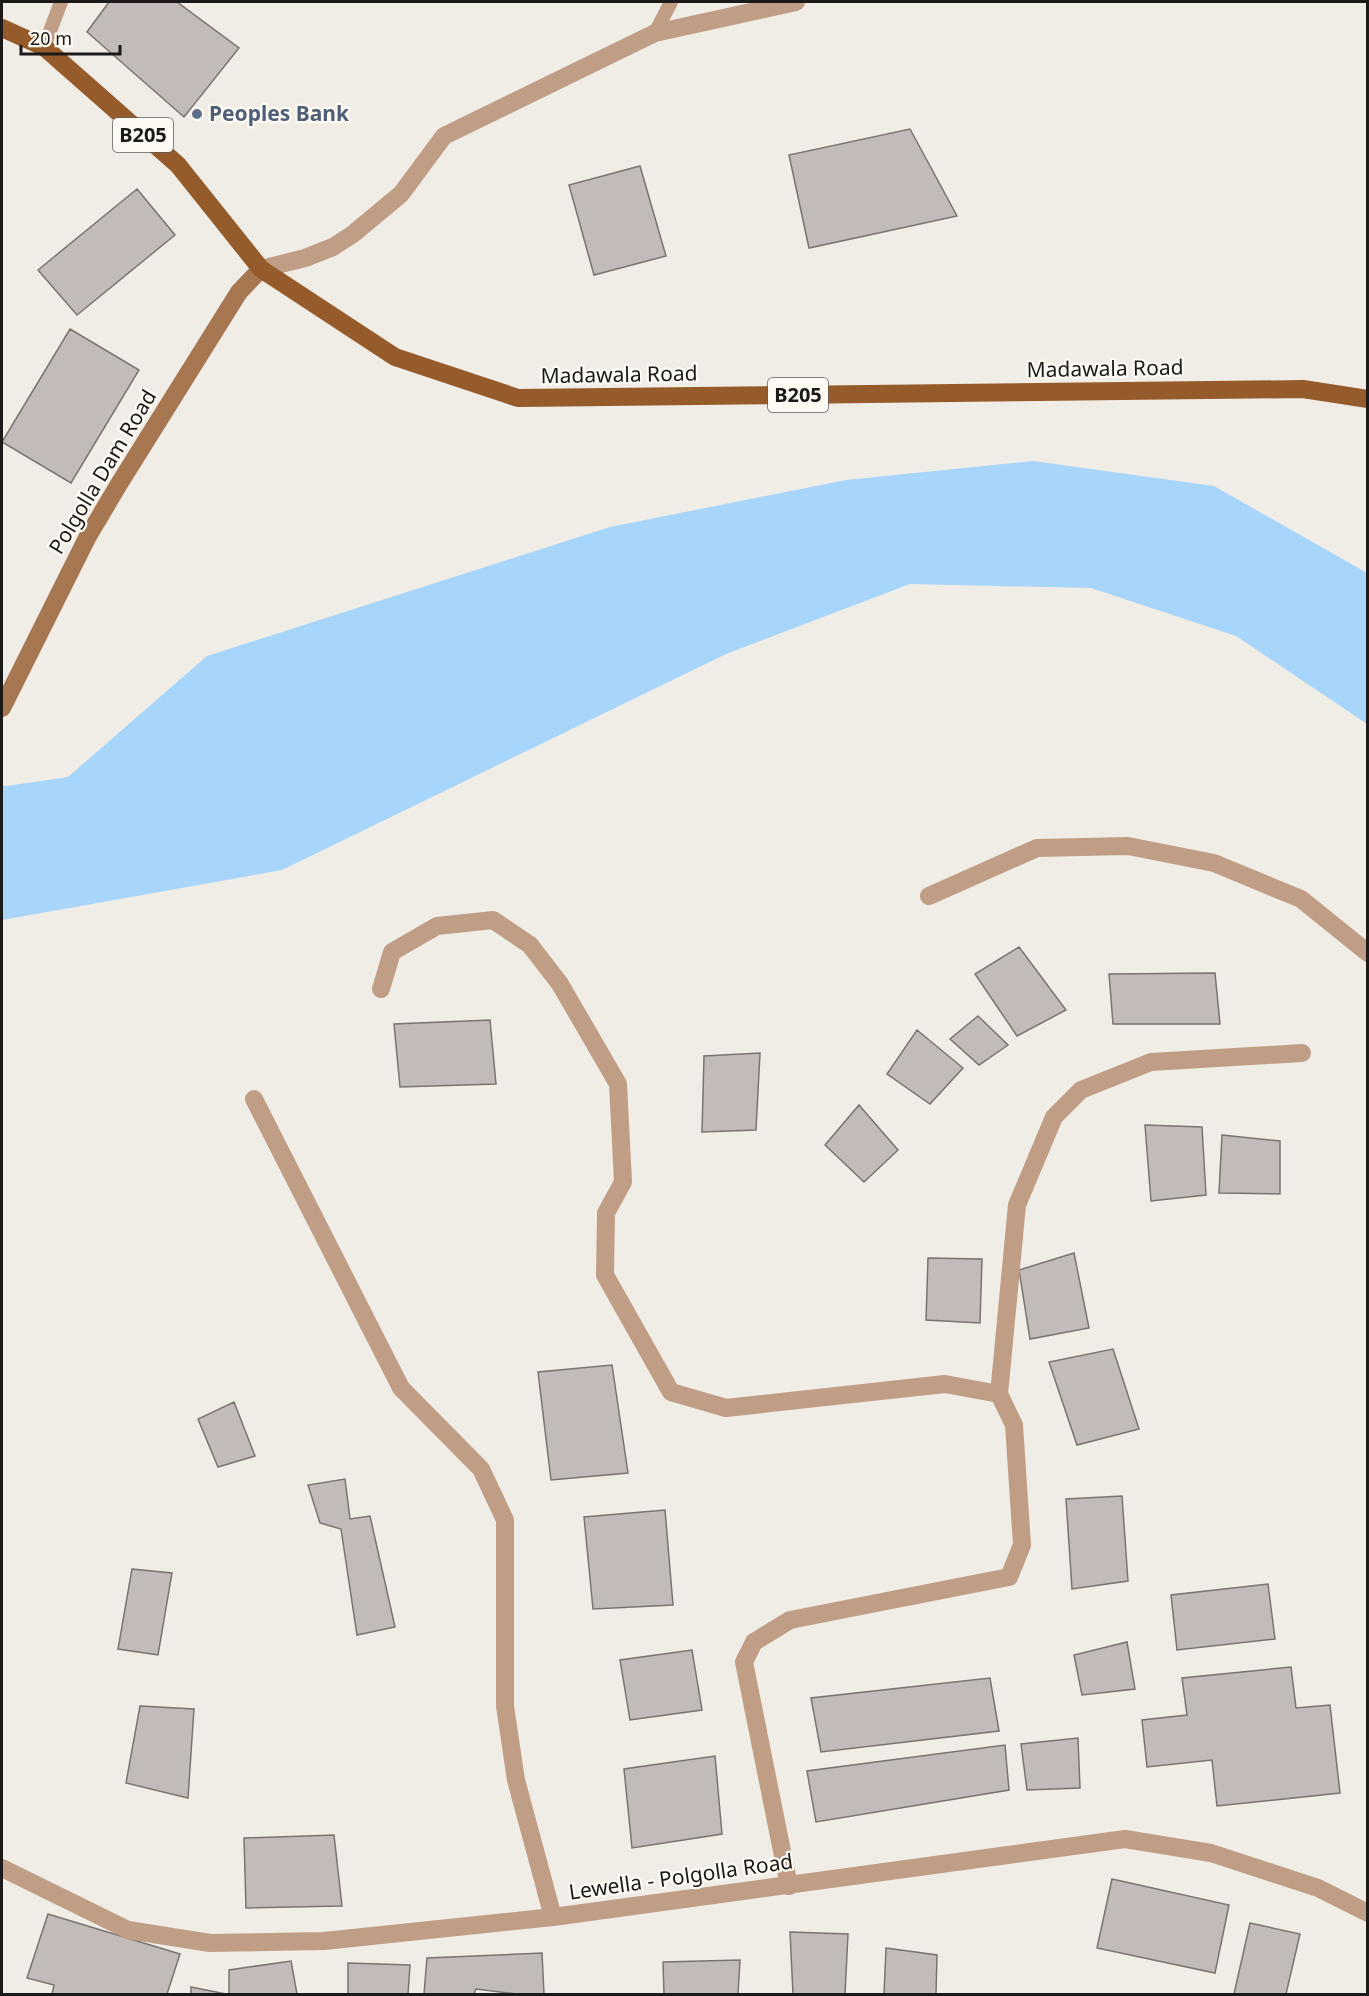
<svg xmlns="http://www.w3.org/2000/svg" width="1369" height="1996" font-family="'Noto Sans',sans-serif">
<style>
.water{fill:#a8d5fa}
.building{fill:#c2bbb9;stroke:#7a7471;stroke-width:1.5}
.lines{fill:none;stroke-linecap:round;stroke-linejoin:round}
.service{stroke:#c09e86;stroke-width:14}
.minor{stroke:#c09e86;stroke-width:18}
.tertiary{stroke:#c09e86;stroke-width:18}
.secondary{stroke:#a77752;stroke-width:18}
.primary{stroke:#955b2a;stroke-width:18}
.service-dot{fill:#5c6f8a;stroke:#fdfaf4;stroke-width:2}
.labels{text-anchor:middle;stroke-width:4.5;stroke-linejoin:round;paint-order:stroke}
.shield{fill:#fdfaf4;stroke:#5f5d5a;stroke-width:1.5}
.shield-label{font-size:20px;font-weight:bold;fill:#1b1a18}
.service-label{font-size:21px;font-weight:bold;fill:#4e5e75;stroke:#fdfaf4;text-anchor:start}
.street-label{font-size:21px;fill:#1b1a18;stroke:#fdfaf4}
</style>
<rect width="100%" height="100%" fill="#f0ede7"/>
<path class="water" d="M1033 461 1214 486 1367 573V724L1236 636 1091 588 910 584 726 654 282 870 2 920V785L7 786 68 777 207 656 610 527 846 480Z"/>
<path class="building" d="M109 2H177L239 48 184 117 87 32Z
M910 129 957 216 809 248 789 155Z
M640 166 666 256 594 275 569 185Z
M137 189 175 235 77 315 38 270Z
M70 329 139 370 71 483 2 442Z
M1019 947 1066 1010 1017 1036 975 974Z
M1215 973 1220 1024H1113L1109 974Z
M978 1016 1008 1045 979 1065 950 1039Z
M490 1020 496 1084 400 1087 394 1024Z
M917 1030 963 1068 930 1104 887 1074Z
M760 1053 756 1130 702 1132 704 1056Z
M859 1105 898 1150 864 1182 825 1145Z
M1145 1125 1202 1127 1206 1195 1151 1201Z
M1222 1135 1280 1141V1194L1219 1193Z
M1074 1253 1089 1328 1030 1339 1019 1270Z
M928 1258 982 1259 980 1323 926 1320Z
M1113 1349 1139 1429 1077 1445 1049 1362Z
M612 1365 628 1473 551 1480 538 1372Z
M234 1402 255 1456 218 1467 198 1419Z
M345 1479 350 1519 370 1516 395 1627 357 1635 341 1529 320 1523 308 1485Z
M1122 1496 1128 1581 1072 1589 1066 1499Z
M665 1510 673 1605 593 1609 584 1517Z
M132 1569 172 1573 158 1655 118 1649Z
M1268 1584 1275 1639 1177 1650 1171 1595Z
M1127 1642 1135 1689 1082 1695 1074 1655Z
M692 1650 702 1710 630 1720 620 1660Z
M1291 1667 1296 1708 1330 1705 1340 1793 1217 1806 1212 1760 1147 1767 1142 1720 1187 1715 1182 1678Z
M990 1678 999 1731 821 1752 811 1698Z
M140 1706 194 1709 188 1798 126 1783Z
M1078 1738 1080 1788 1027 1790 1021 1744Z
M1005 1745 1009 1790 816 1822 807 1771Z
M715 1756 722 1834 632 1848 624 1769Z
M334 1835 342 1906 246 1908 244 1838Z
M1112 1879 1229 1905 1215 1973 1097 1948Z
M48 1914 180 1954 167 1994H52L54 1985 27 1978Z
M1250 1923 1300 1934 1286 1994H1234Z
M790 1932 848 1934 845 1994H793Z
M886 1948 937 1955 936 1994H884Z
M542 1953 544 1994H517L476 1989 474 1994H424L427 1958Z
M740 1960 738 1994H664L663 1962Z
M291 1961 297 1994H229V1970Z
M348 1963 410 1965 408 1994H348Z
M191 1987 226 1994H191Z"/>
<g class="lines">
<path class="service" d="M655 33 671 2
M44 47 61 2"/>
<path class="minor" d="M261 269 305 258 333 247 353 234 401 194 444 136 655 33 796 2
M929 896 1037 848 1128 846 1214 863 1301 899 1368 953
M381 989 392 952 437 926 493 920 530 945 560 984 618 1084 623 1182 606 1213 605 1275 671 1392 726 1408 945 1384 999 1394 1014 1425 1022 1545 1009 1577 790 1620 754 1642 744 1662 789 1886
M254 1099 401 1388 481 1469 505 1520V1706L516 1780 553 1917
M999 1394 1017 1205 1054 1117 1081 1090 1151 1062 1302 1053"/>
<path class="tertiary" d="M2 1868 128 1930 210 1943 324 1941 553 1917 1125 1839 1211 1853 1318 1888 1368 1913"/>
<path class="secondary" d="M2 708 87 538 119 484 239 292 261 269"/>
<path class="primary" d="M2 28 44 47 178 165 261 269 395 357 518 398 1303 389 1368 399"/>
</g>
<circle class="service-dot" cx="197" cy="114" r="6"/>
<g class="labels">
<g class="shield">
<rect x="113" y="118" width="60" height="34" rx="4.5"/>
<rect x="768" y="378" width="60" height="34" rx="4.5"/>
</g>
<g class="shield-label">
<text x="143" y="142">B205</text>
<text x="798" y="402">B205</text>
</g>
<g class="service-label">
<text x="209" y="121">Peoples Bank</text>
</g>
<g class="street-label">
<text transform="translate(1105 369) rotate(-1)" y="7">Madawala Road</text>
<text transform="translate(619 375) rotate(-1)" y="7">Madawala Road</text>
<text transform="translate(103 472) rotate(-59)" y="7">Polgolla Dam Road</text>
<text transform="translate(681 1877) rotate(-8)" y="7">Lewella - Polgolla Road</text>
</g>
</g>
<rect width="1369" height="1996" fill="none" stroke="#1b1a18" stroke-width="6"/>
<path d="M21 45v9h99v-9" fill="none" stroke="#1b1a18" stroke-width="3"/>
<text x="30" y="45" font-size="18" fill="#1b1a18" stroke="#fdfaf4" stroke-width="4.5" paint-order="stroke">20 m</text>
</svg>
